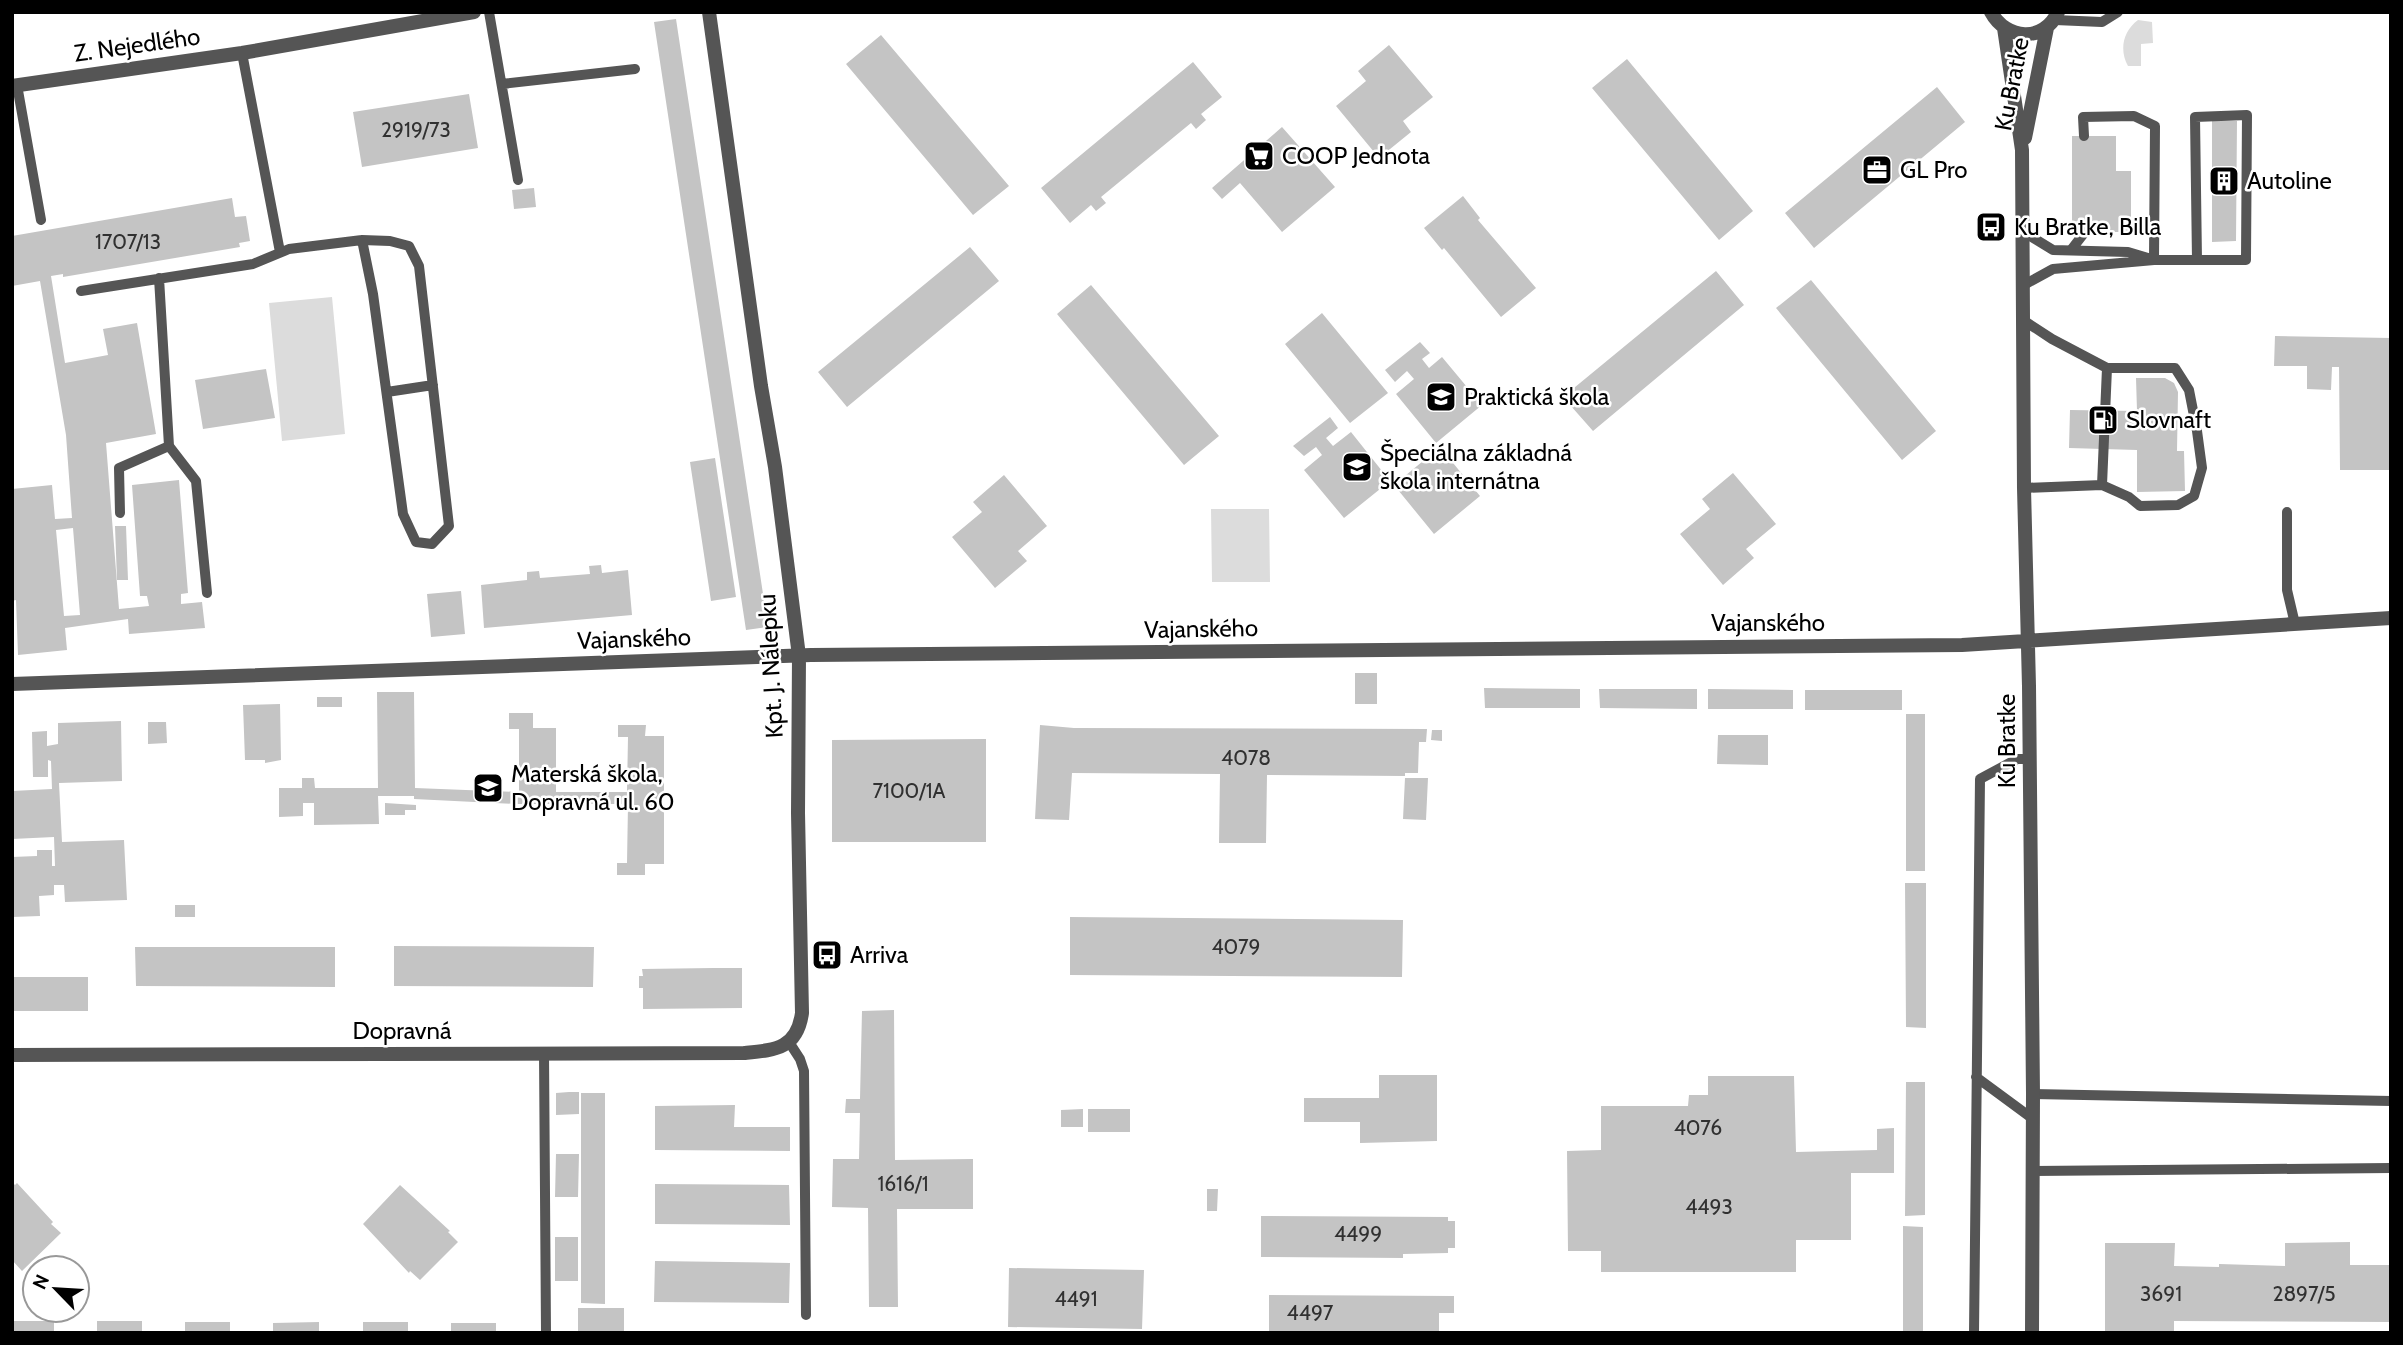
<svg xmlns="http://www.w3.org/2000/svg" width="2403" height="1345" font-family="Cabin,sans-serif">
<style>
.green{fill:#dcdcdc}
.building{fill:#c4c4c4;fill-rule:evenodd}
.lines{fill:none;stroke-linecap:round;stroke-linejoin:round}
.service{stroke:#555;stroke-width:10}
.minor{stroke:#555;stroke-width:14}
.labels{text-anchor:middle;stroke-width:5;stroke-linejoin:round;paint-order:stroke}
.number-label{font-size:21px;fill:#313131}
.street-label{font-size:24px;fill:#000;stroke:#fff}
.poi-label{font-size:24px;fill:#000;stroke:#fff;text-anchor:start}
</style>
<rect width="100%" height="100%" fill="#fff"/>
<path class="green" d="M2138 20 2152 22 2153 43 2141 44V66H2128C2119 50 2123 31 2138 20Z
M332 297 345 434 282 441 269 303Z
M1211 509H1269L1270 582H1212Z"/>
<path class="building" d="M676 19 755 541 768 627 746 630 687 241 654 22Z
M881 35 1009 186 973 215 846 64Z
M1389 45 1433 97 1403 121 1411 132 1379 158 1336 106 1366 81 1358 71Z
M1627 59 1753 211 1719 240 1592 88Z
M1193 62 1222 97 1201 114 1206 120 1196 129 1191 123 1101 197 1106 203 1096 211 1091 205 1070 223 1041 188Z
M1937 87 1965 122 1814 248 1785 213Z
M469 94 478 148 362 167 353 112Z
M2212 120 2237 121 2236 241 2212 242Z
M1282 127 1335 187 1282 232 1240 183 1222 199 1212 188Z
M2072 136H2116V171H2131V232H2072Z
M534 188 536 207 514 209 512 190Z
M1463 196 1480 218 1478 220 1536 288 1501 317 1444 248 1442 250 1424 228Z
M232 198 235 217 246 216 250 241 239 243 240 247 63 277V274L51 276 65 363 108 355 103 329 137 323 156 434 106 443 119 609 149 606 147 596H140L132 485 179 480 188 593 181 594V604L202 602 205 628 129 634 128 619 65 628 67 650 18 655 16 600 12 601V489L52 485 55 519 72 518 66 435 40 281 12 286V236ZM73 528 80 615 64 616 56 530Z
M970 247 999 281 847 407 818 372Z
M1716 271 1744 305 1593 431 1563 397Z
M1811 280 1936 431 1902 460 1776 308Z
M1091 285 1219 436 1184 465 1057 314Z
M1322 313 1388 393 1350 423 1285 344Z
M2275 336 2391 338V470H2340L2339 367H2332L2331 390 2307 389V366H2274Z
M1420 342 1430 353 1422 359 1429 368 1442 357 1482 405 1436 443 1396 394 1414 379 1407 371 1395 382 1385 370Z
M266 369 275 418 203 429 195 380Z
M2136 378H2165L2174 383 2178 392 2177 451H2184L2185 491 2137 492V450L2069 448 2070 410 2137 411Z
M1330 417 1338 428 1326 438 1333 446 1351 432 1390 481 1344 518 1304 470 1322 455 1316 447 1304 456 1293 446Z
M1440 447 1480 496 1434 534 1394 485Z
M715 458 736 597 711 601 690 462Z
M1733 473 1776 524 1746 549 1754 558 1723 585 1680 534 1710 509 1702 499Z
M1004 475 1047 526 1018 551 1027 561 995 588 952 537 982 512 973 502Z
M115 526H126L128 580H117Z
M601 565 602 573 628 570 632 615 484 628 481 585 527 580V572L539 571 540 578 590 574 589 566Z
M461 591 465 634 431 637 427 594Z
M1355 673H1377V704H1355Z
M1484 688 1580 689V708H1485Z
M1599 689H1697V709L1600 708Z
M1708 689 1793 690V709H1708Z
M1805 690H1902V710H1805Z
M377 692H414L415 788 519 792V729H509V713H533V728H556V792H627L628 737H618V725H646L645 736H664V864H645V875H617V863H627L628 804H517L414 799V796H378L379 824 314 825V803H303V816L279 817V788H302V778H314L315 788H378Z
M317 697H342V707H317Z
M280 704 281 760 265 763V760H245L243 705Z
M1906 714H1925V871H1906Z
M121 721 122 781 59 783 62 842 124 840 127 900 65 902 64 885H54V895L39 896 40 916 12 917V857L37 856V850H52V866H55L54 837 12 839V791L52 789 51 761 48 760V777H33L32 732 47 731V746L58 744V723Z
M148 722H166L167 743 148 744Z
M1040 725 1074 728 1427 729 1426 742H1419L1418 773H1405V776L1267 775 1266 843H1219L1220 774 1072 773 1069 820 1035 819Z
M1432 730H1442V741L1431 740Z
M1718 735H1768V765L1717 764Z
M986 739V842H832V740Z
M1405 778H1428L1426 820 1403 819Z
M385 803 416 805V810H405V815H385Z
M1905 883H1926V1028L1906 1027Z
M175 905H195V917H175Z
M1070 917 1403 920 1402 977 1070 975Z
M394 946 594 947 593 987 394 986Z
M135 947H335V987L136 986Z
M713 968H742V1008L643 1009V988H639V976H643L642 969Z
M12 977H88V1011H12Z
M894 1010 895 1160 973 1159V1209H897L898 1307H869L868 1208 832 1207 833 1159H859L860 1113H845L846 1099H860L862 1011Z
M1379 1075H1437V1141L1360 1143V1122H1304V1098H1379Z
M1708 1076H1794L1796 1152 1877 1150V1129L1894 1128V1173H1851V1240H1796V1272H1601V1251H1568L1567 1151 1601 1150V1106H1688L1689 1095H1708Z
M1906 1082H1925V1215L1905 1216Z
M569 1092H579V1114L556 1115V1093Z
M581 1093H605V1304L581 1303Z
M735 1105 734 1127H790V1151L655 1150V1106Z
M1083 1109V1127H1061V1110Z
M1088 1109H1130V1132H1088Z
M556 1154H579L578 1197H555Z
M12 1182 15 1185 17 1183 53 1222 51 1224 61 1233 22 1271 12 1260Z
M655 1184 789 1185 790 1225 655 1224Z
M400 1185 450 1231 448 1232 458 1242 420 1280 410 1271 409 1273 363 1224Z
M1207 1189H1218L1217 1211H1207Z
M1261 1216 1448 1217V1221H1455V1248H1448V1253L1403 1254V1258L1261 1257Z
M1903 1226 1923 1227V1333H1903Z
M555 1237H578V1281H555Z
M2350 1242V1265H2391V1322L2174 1321V1333H2105V1243H2175L2174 1266 2219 1267V1264L2285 1266V1243Z
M655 1261 790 1263 789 1303 654 1302Z
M1009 1268 1144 1270 1142 1329 1008 1327Z
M1269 1295 1454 1296V1313H1439V1332L1269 1331Z
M578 1308H624V1333H578Z
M12 1321H54V1333H12Z
M97 1321H142V1333H97Z
M185 1322H230V1333H185Z
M319 1322V1333H273V1323Z
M363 1322H408V1333H363Z
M451 1323H496V1333H451Z"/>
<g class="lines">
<path class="service" d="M489 12 518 180
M2055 20 2102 22 2118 12
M242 53 280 252
M502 84 635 69
M17 85 41 220
M2084 136 2083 117 2134 116 2155 126 2154 260
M2022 231 2053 250 2128 252 2148 258
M2071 250 2085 232
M159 278 169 446 196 481 207 593
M2022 286 2053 269 2154 260H2246L2247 115 2195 117 2197 260
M81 291 253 264 289 249 362 240 390 241 409 246 419 266 449 526 432 544 416 542 403 514 373 294 362 240
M2023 320 2052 339 2107 368 2102 485 2024 488
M387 392 433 385
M2102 485 2129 497 2140 506 2178 505 2194 496 2202 468 2197 431 2189 390 2175 368H2107
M2287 512V590L2295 624
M120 513 119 468 169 446
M789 1042 800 1059 804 1071 806 1315
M544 1053 546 1333
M1976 1077 2033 1119
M2033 1094 2391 1101
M2033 1171 2391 1168
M1974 1333 1980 779 2017 759H2030"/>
<path class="minor" d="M1991 12C2006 40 2044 43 2058 12
M2004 28 2022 150 2024 488 2029 686 2033 1094 2032 1333
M12 86 242 53 474 12
M2025 138 2047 28
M12 684 811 655 1962 645 2391 618
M12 1055 744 1053C775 1050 797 1049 802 1013L798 813 799 656 775 467 761 386 709 12"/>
</g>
<defs>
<g id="supermarket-square" transform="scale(1.575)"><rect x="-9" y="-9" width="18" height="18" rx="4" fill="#000" stroke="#fff"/><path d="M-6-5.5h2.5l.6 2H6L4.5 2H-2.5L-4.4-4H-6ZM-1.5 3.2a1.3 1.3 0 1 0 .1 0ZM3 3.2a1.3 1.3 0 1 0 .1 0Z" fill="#fff"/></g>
<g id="office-square" transform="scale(1.575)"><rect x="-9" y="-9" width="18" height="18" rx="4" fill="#000" stroke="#fff"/><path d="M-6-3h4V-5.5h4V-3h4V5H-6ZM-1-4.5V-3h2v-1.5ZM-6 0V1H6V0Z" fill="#fff"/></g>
<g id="building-square" transform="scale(1.575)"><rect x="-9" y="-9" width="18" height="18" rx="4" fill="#000" stroke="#fff"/><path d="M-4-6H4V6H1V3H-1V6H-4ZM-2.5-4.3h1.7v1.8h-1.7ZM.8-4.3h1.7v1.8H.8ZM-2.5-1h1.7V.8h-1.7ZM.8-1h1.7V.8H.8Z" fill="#fff"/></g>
<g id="bus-square" transform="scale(1.575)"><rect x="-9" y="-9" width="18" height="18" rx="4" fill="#000" stroke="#fff"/><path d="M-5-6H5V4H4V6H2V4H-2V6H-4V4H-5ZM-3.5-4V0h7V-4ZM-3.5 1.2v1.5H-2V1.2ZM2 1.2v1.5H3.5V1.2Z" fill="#fff"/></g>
<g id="school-square" transform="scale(1.575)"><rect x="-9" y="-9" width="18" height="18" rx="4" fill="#000" stroke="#fff"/><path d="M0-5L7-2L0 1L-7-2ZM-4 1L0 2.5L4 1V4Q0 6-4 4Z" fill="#fff"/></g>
<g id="fuel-square" transform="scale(1.575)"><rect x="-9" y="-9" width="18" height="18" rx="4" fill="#000" stroke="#fff"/><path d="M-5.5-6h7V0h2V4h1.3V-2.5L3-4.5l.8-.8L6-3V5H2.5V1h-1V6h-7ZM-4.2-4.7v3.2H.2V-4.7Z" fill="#fff"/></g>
</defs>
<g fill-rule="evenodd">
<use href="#supermarket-square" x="1259" y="156"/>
<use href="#office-square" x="1877" y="170"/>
<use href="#building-square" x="2224" y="181"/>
<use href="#bus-square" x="1991" y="227"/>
<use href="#school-square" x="1441" y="397"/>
<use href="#fuel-square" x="2103" y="420"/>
<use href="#school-square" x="1357" y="467"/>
<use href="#school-square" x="488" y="788"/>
<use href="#bus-square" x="827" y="955"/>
</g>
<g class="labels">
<g class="number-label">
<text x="416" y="137">2919/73</text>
<text x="128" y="249">1707/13</text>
<text x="1246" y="765">4078</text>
<text x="909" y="798">7100/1A</text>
<text x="1236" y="954">4079</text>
<text x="1698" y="1135">4076</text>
<text x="903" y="1191">1616/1</text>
<text x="1709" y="1214">4493</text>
<text x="1358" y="1241">4499</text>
<text x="2161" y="1301">3691</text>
<text x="2304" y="1301">2897/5</text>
<text x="1076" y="1306">4491</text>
<text x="1310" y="1320">4497</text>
</g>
<g class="street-label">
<text transform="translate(137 45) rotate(-8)" y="8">Z. Nejedlého</text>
<text transform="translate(2012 84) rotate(-79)" y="8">Ku Bratke</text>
<text x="1768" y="631">Vajanského</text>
<text transform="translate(1201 629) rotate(-1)" y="8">Vajanského</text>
<text transform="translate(634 639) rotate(-2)" y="8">Vajanského</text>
<text transform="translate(771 666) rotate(-93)" y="8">Kpt. J. Nálepku</text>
<text transform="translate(2007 741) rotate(-90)" y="8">Ku Bratke</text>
<text x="402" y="1039">Dopravná</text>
</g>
<g class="poi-label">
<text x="1282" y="164">COOP Jednota</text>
<text x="1900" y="178">GL Pro</text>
<text x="2247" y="189">Autoline</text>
<text x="2014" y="235">Ku Bratke, Billa</text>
<text x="1464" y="405">Praktická škola</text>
<text x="2126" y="428">Slovnaft</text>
<text x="1380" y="461">Špeciálna základná<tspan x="1380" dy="28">škola internátna</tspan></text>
<text x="511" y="782">Materská škola,<tspan x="511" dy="28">Dopravná ul. 60</tspan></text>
<text x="850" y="963">Arriva</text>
</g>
</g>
<rect width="2403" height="1345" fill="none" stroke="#000000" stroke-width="28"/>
<g transform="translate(56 1289) rotate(295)"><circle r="33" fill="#ffffff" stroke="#999999" stroke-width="2"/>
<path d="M0-5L12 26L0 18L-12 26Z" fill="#000000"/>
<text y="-10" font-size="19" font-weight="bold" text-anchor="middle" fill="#000000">N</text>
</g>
</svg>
